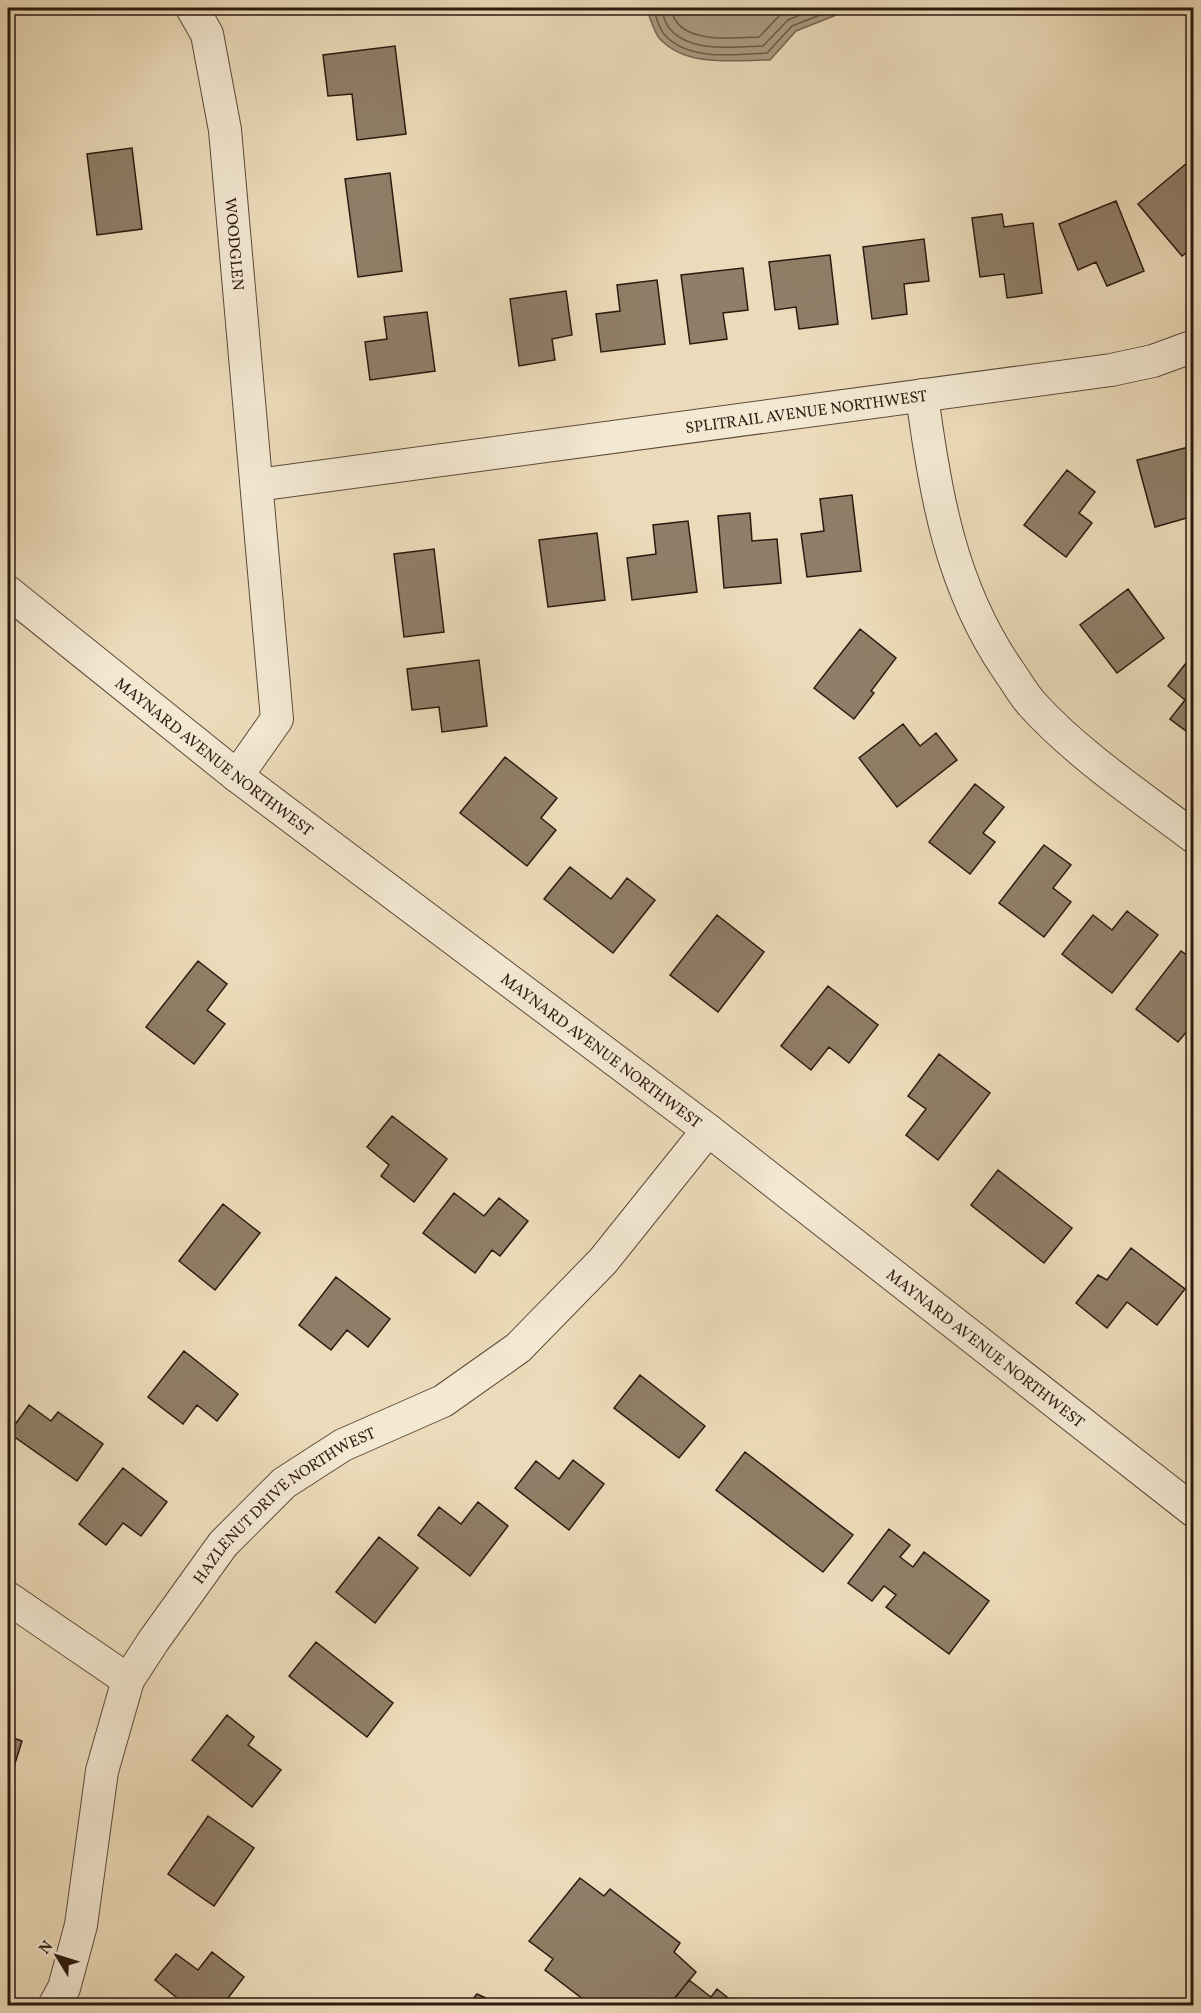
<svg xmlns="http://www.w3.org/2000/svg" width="1201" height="2013" font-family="Vollkorn,serif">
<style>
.water{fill:#ab9980;stroke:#796653;stroke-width:1.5}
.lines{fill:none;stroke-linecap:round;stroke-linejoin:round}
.shore{stroke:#6c5a48;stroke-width:1.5}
.building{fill:#907e68;stroke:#2d1a10;stroke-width:1.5}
.minor-casing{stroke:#5d4a3a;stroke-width:34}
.path{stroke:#2d1a10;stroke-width:4;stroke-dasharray:4.5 3;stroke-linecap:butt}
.minor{stroke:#f3e8d2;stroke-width:32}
.labels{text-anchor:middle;stroke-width:4.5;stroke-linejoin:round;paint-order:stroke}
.street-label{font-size:16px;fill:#2d1a10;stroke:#f3e8d2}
</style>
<rect width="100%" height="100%" fill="#ecdbba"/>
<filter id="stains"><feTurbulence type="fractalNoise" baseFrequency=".00333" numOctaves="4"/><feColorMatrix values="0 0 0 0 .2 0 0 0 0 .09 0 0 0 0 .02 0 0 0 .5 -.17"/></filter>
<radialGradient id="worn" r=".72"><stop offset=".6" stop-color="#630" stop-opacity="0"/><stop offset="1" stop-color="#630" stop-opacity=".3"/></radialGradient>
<path class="water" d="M646 8H854L796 31 770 60C734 60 686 68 659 38 653 30 650 16 646 8Z"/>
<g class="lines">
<path class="shore" d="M653 8C656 15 658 27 664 34 686 61 735 55 767 53L792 26 838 8
M661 8C663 14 665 24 670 29 690 53 736 47 763 46L788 20 817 8
M670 8C672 12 673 17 676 21 690 43 737 38 759 37L781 14 793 8"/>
</g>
<path class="building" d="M395 46 406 134 357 140 352 94 328 96 323 55Z
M132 148 142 229 97 235 87 154Z
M1187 163 1194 170V247L1182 256 1138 204Z
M390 173 402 271 358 277 345 179Z
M1116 201 1144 271 1107 286 1096 262 1078 270 1059 224Z
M1002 214 1004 227 1033 223 1042 293 1007 298 1004 274 980 277 972 218Z
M924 239 929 281 904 284 907 314 872 319 863 247Z
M830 255 838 324 799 329 796 307 775 310 769 262Z
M743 268 748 310 723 313 727 339 690 344 681 275Z
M657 280 665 344 601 352 596 314 620 311 617 285Z
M566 291 572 335 552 339 555 360 519 366 510 299Z
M427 312 435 371 370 380 365 342 387 339 384 317Z
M1189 447 1194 464V516L1155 527 1137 460Z
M1067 470 1095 492 1079 513 1092 523 1066 557 1024 525Z
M852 495 861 571 807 577 801 534 824 531 820 499Z
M750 513 752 541 777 539 781 583 724 588 718 516Z
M688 521 697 592 632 600 627 558 656 554 653 525Z
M597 533 605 600 548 607 539 540Z
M434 549 444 632 404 637 394 554Z
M1128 589 1164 638 1117 673 1080 625Z
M860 629 896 658 871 691 874 693 854 719 814 688Z
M1194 653V737L1170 719 1185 700 1168 686Z
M479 660 487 726 442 732 439 707 412 710 407 669Z
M903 724 920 746 936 733 957 760 897 807 859 758Z
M505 757 557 798 541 818 556 830 527 866 460 813Z
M975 784 1004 807 983 833 995 842 970 874 929 842Z
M1044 845 1071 865 1053 888 1071 902 1044 937 999 903Z
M570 867 611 899 627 878 655 900 613 953 544 899Z
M1127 911 1158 935 1112 993 1062 954 1093 915 1112 930Z
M717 915 764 952 718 1012 670 975Z
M1181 951 1194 960V988L1191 992 1194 994V1023L1178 1042 1136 1009Z
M198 961 227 984 207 1010 225 1024 194 1064 146 1027Z
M828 986 878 1025 849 1063 829 1047 811 1070 781 1046Z
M939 1054 990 1093 938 1160 906 1135 926 1109 908 1096Z
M392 1116 447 1159 414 1202 381 1176 389 1165 367 1147Z
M998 1170 1072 1228 1044 1263 971 1205Z
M454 1193 484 1216 499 1198 528 1221 500 1256 492 1250 475 1273 423 1233Z
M223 1204 260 1233 215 1290 179 1261Z
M1131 1248 1185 1289 1157 1325 1127 1302 1107 1328 1076 1303 1098 1275 1107 1280Z
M336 1277 390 1319 368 1347 347 1330 331 1350 299 1325Z
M184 1351 238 1394 217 1421 197 1405 183 1424 148 1397Z
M1194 1363V1375L1188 1370Z
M640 1375 705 1426 679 1458 614 1408Z
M29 1405 51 1421 58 1412 103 1444 77 1481 9 1433Z
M745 1452 853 1535 823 1572 716 1490Z
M573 1460 604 1484 569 1530 515 1488 536 1461 559 1479Z
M123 1468 167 1502 141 1536 123 1523 106 1545 79 1524Z
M478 1502 508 1526 470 1576 418 1535 439 1507 461 1524Z
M889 1529 910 1545 900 1557 913 1567 924 1552 989 1601 949 1654 886 1607 896 1595 884 1586 872 1601 848 1583Z
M379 1537 418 1568 375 1623 336 1592Z
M316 1642 393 1703 367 1737 289 1676Z
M227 1715 254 1737 248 1745 281 1770 252 1807 192 1760Z
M8 1736 22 1741 8 1786Z
M208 1816 254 1848 214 1906 168 1874Z
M580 1878 604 1896 610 1889 680 1943 674 1952 696 1972 668 2006H592L545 1970 553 1959 529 1941Z
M212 1952 244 1977 222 2006H187L155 1980 176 1954 198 1970Z
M689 1980 711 1997 717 1989 738 2006H669Z
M477 1994 503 2006H467Z"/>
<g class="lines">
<g class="minor-casing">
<g id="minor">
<path id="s1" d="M192 8 207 34 225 130 277 719 237 776"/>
<path d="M922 395C935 494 951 587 1008 670 1016 681 1023 694 1032 704 1077 754 1140 796 1194 837"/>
<path id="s2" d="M257 485 1111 370 1153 361 1194 346"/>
<path id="s3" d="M8 592 237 776 708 1130 1194 1511"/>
<path d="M8 1598 128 1680"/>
<path id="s4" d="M54 2006 64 1988 81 1925 102 1771 128 1680 154 1640 223 1544 284 1483 343 1445 443 1401 518 1348 603 1261 708 1130"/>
</g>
</g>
<path class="path" d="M577 2006 582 1999"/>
<use href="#minor" class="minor"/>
</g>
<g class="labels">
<g class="street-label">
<text dy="6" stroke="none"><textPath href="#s1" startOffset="242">WOODGLEN</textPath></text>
<text dy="6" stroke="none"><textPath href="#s2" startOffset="554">SPLITRAIL AVENUE NORTHWEST</textPath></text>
<text dy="6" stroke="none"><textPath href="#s3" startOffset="264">MAYNARD AVENUE NORTHWEST</textPath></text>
<text dy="6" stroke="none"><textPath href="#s3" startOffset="750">MAYNARD AVENUE NORTHWEST</textPath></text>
<text dy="6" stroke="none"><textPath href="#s3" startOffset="1236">MAYNARD AVENUE NORTHWEST</textPath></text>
<text dy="6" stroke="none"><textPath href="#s4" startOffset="574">HAZLENUT DRIVE NORTHWEST</textPath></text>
</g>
</g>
<rect width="1201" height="2013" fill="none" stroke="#ecdbba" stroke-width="30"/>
<rect x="9" y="9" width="1183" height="1995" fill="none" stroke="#2d1a10" stroke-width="3"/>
<rect x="15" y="15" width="1171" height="1983" fill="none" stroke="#2d1a10" stroke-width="1.5"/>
<g transform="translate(57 1956) rotate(308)" stroke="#f3e8d2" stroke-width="4.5" paint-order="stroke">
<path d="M0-4.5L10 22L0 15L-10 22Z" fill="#2d1a10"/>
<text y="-9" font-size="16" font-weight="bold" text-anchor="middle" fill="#2d1a10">N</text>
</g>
<rect width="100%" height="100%" filter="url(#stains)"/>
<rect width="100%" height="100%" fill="url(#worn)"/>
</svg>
